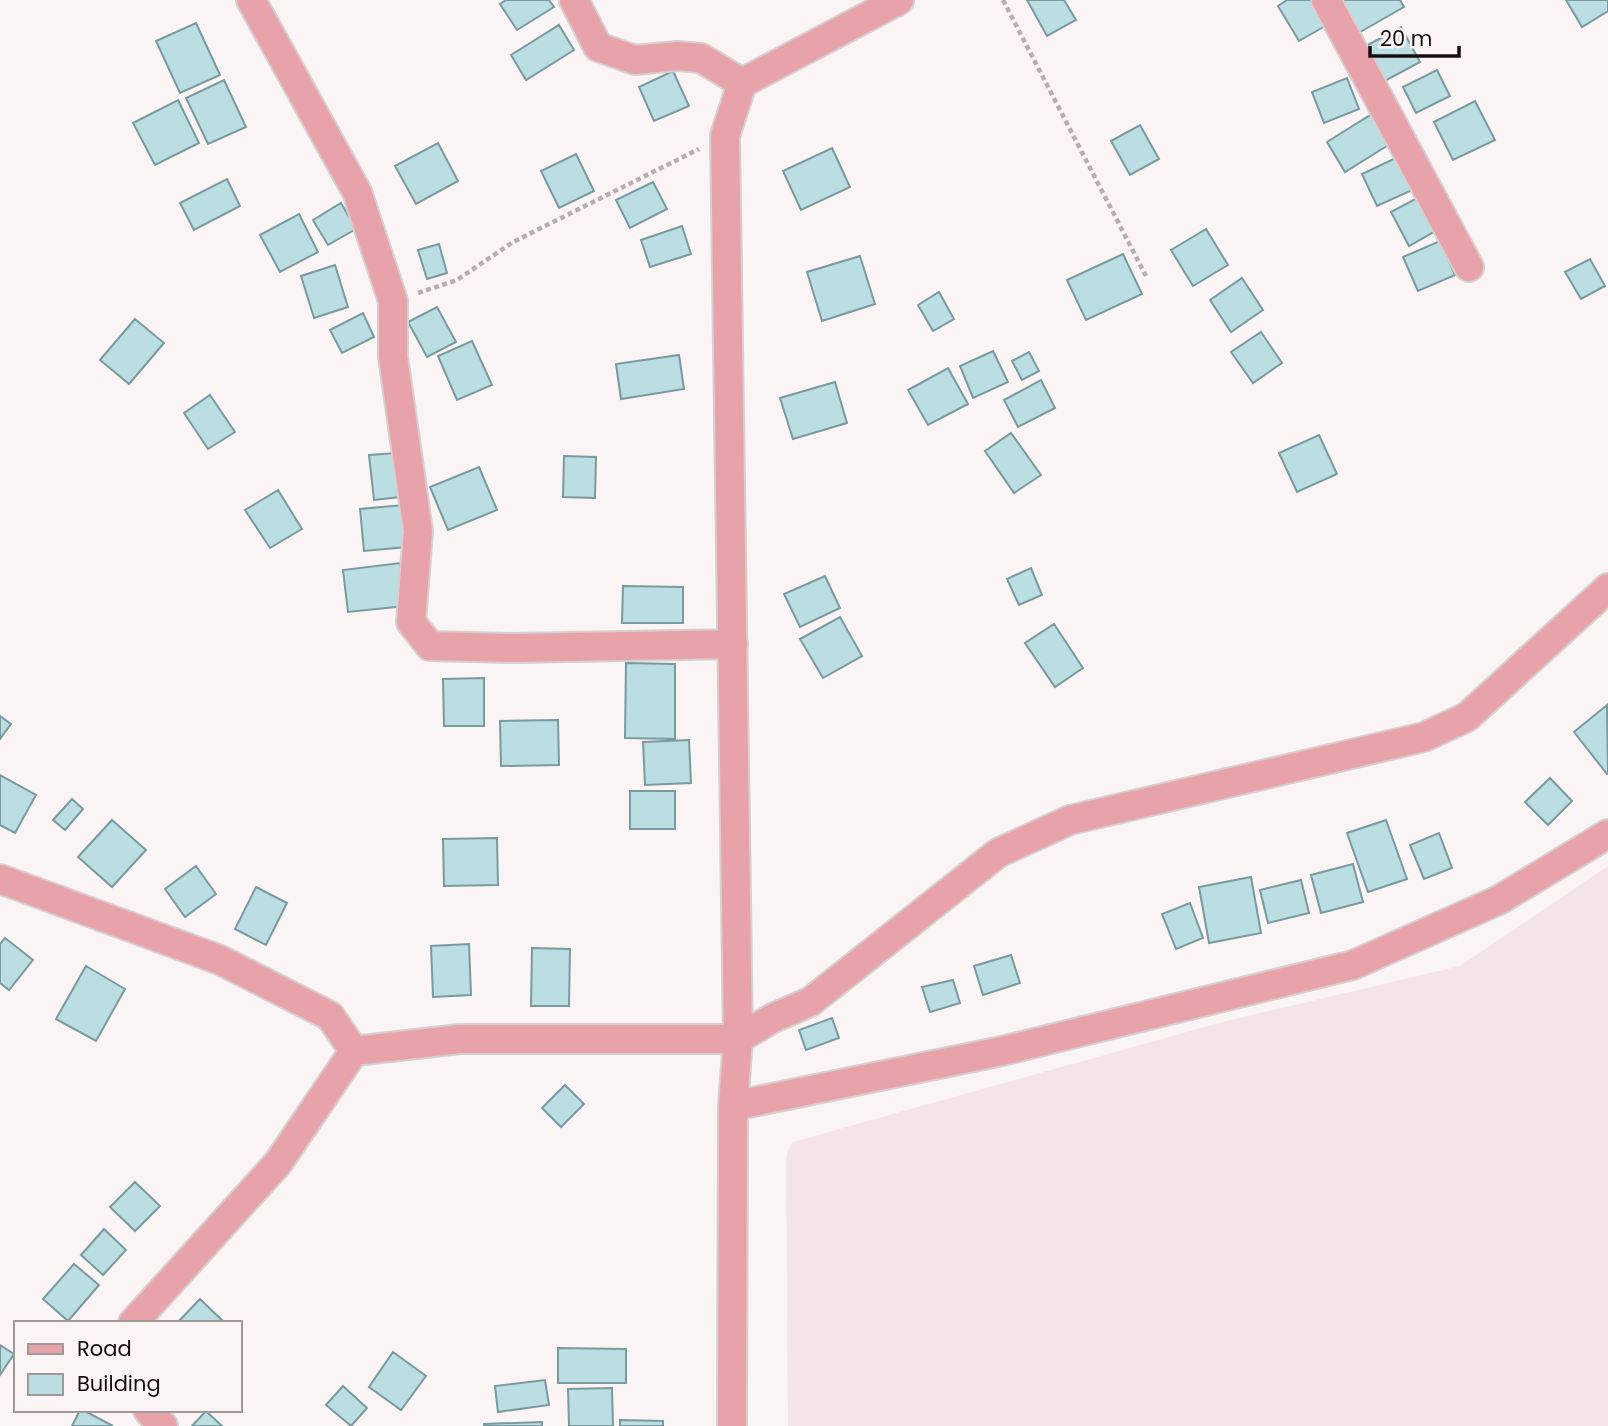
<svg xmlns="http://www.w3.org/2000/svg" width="1608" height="1426" font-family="Poppins,sans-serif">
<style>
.built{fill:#f4e4e5}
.building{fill:#bbdee3;stroke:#799a9f;stroke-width:2}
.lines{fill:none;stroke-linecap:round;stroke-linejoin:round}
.minor-casing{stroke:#d7cfd0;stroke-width:32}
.path{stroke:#b6aeaf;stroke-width:4.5;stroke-dasharray:5 3.5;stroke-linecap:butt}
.minor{stroke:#e8a2aa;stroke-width:28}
</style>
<rect width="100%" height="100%" fill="#fbf4f5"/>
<path class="built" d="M1608 866V1426H788L786 1162 787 1152 793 1142 1226 1021 1460 966Z"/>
<path class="building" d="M506 0H549L554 7 517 30 500 4Z
M1027 0H1064L1076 20 1047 36Z
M1287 0H1312L1327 25 1299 41 1278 6Z
M1335 0H1400L1404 7 1355 35Z
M1566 0H1608V11L1582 27Z
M196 23 220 75 180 93 156 41Z
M559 25 574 50 526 80 511 55Z
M1401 27 1420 62 1383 82 1364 47Z
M1437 70 1450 96 1416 113 1403 87Z
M673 71 689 106 654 121 639 87Z
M1347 78 1359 109 1324 123 1312 92Z
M224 80 246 127 208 144 186 98Z
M178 100 199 143 155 165 133 123Z
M1475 101 1495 140 1453 160 1434 122Z
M1372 114 1390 144 1345 172 1327 142Z
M1140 125 1159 159 1130 175 1111 141Z
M438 143 458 181 416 204 395 166Z
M832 148 850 187 801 210 783 171Z
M576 154 594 191 559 208 541 171Z
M1404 154 1419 187 1377 206 1362 174Z
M227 179 240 206 194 230 180 203Z
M653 182 667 209 630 228 616 200Z
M1419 197 1437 230 1409 246 1391 212Z
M341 203 356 229 328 245 313 220Z
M299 214 318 252 280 272 260 235Z
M682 226 691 254 650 267 641 240Z
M1206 229 1228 265 1193 286 1171 250Z
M1440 241 1455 275 1418 291 1403 257Z
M439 244 447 273 427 279 418 250Z
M1123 254 1142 294 1086 320 1067 280Z
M860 256 875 304 822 321 807 272Z
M1590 259 1605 286 1581 299 1565 272Z
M335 265 348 307 314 318 301 276Z
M1242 278 1263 310 1231 332 1210 300Z
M939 292 954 319 933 331 918 305Z
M437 307 456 342 427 357 408 322Z
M363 313 374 337 342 353 330 330Z
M135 319 164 343 129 384 100 360Z
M1261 332 1282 363 1253 383 1231 352Z
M472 341 492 385 457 400 438 356Z
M993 351 1008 382 973 398 960 366Z
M1029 352 1039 371 1022 380 1012 361Z
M679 355 684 389 621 399 616 364Z
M948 368 968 404 928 425 908 390Z
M1041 380 1055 408 1018 427 1004 400Z
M835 382 847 423 793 439 780 398Z
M210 395 235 432 208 449 184 413Z
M1011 433 1041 475 1014 493 985 451Z
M1319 435 1337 474 1297 492 1279 453Z
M396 453 400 497 374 500 369 455Z
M564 456 596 457 595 498 563 497Z
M479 467 497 510 448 530 430 487Z
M278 490 302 529 270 548 245 510Z
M403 505 407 547 364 551 360 509Z
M400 563 405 606 348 612 343 570Z
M1031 568 1042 595 1019 605 1007 579Z
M825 576 840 608 800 627 784 594Z
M623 586 683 587V623H622Z
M840 617 862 656 823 678 800 639Z
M1054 624 1083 668 1055 687 1025 643Z
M626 663 675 664V739L625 738Z
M484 678V726H444L443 679Z
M1607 705 1608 773 1607 774 1574 732Z
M0 716 11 724 0 739Z
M558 720 559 765 501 766 500 721Z
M689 740 691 783 645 785 643 742Z
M0 775 36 795 15 833 0 825Z
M1550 778 1572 801 1548 825 1525 802Z
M630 791H675V829H630Z
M72 799 83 809 65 830 53 820Z
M112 820 146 850 112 887 78 857Z
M1386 820 1407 879 1368 892 1347 833Z
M1439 833 1452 868 1424 879 1410 845Z
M497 838 498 885 444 886 443 839Z
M1353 864 1363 902 1321 913 1311 875Z
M196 866 216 894 185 917 165 889Z
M1251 877 1261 933 1209 943 1199 887Z
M1301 880 1309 913 1268 923 1260 890Z
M256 887 287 903 266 945 235 929Z
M1190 903 1203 938 1176 949 1162 914Z
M5 938 33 960 9 990 0 983V944Z
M469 944 471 995 433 997 431 946Z
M532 948 570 949 569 1006H531Z
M1011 955 1020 983 983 995 974 966Z
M86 966 125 989 96 1041 56 1019Z
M953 980 960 1003 930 1012 922 987Z
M832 1018 839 1038 806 1050 799 1030Z
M565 1085 584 1104 561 1127 542 1108Z
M135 1182 160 1206 135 1231 110 1207Z
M104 1229 126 1250 103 1275 81 1255Z
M74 1264 99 1285 68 1321 43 1299Z
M200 1299 225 1323H177Z
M0 1345 14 1354 0 1375Z
M558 1348 626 1349V1383H558Z
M393 1352 426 1376 401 1410 369 1387Z
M545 1380 549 1405 498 1412 495 1386Z
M343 1386 367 1408 351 1426 326 1405Z
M612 1388 613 1426H569L568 1389Z
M80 1410H83L113 1426H72Z
M206 1411 222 1426H192Z
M620 1420 663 1421V1426H620Z
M542 1422V1426H484V1424Z"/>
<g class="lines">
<g class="minor-casing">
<path id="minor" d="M251 0 357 192 393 301V357L418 531 411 622 430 646 515 648 733 644
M574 0 598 47 635 60 677 56 701 58 742 83
M1326 0 1469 267
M0 879 220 960 330 1016 354 1051
M733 1106 1002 1051 1353 965 1499 900 1608 834
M133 1323 278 1163 354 1051 460 1039H738L773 1018 810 1002 998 853 1070 820 1424 737 1467 717 1608 588
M148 1410 163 1426
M732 1426 733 1106 738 1039 725 136 742 83 899 0"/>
</g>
<path class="path" d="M1003 0 1146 276
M418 293 457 280 513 242 699 149"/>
<use href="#minor" class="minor"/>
</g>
<rect x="14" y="1321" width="228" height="91" fill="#fbf4f5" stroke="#a09899" stroke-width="2"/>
<rect x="28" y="1344" width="35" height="10" fill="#e8a2aa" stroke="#a09899" stroke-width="2"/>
<text x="77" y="1356" font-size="21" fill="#180e0f">Road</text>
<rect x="28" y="1374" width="35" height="21" fill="#bbdee3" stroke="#a09899" stroke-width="2"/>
<text x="77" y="1391" font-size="21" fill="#180e0f">Building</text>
<path d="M1370 46v10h89v-10" fill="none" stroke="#180e0f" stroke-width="3.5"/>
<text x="1380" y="46" font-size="21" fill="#180e0f" stroke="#fbf4f5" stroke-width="5" paint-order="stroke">20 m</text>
</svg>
